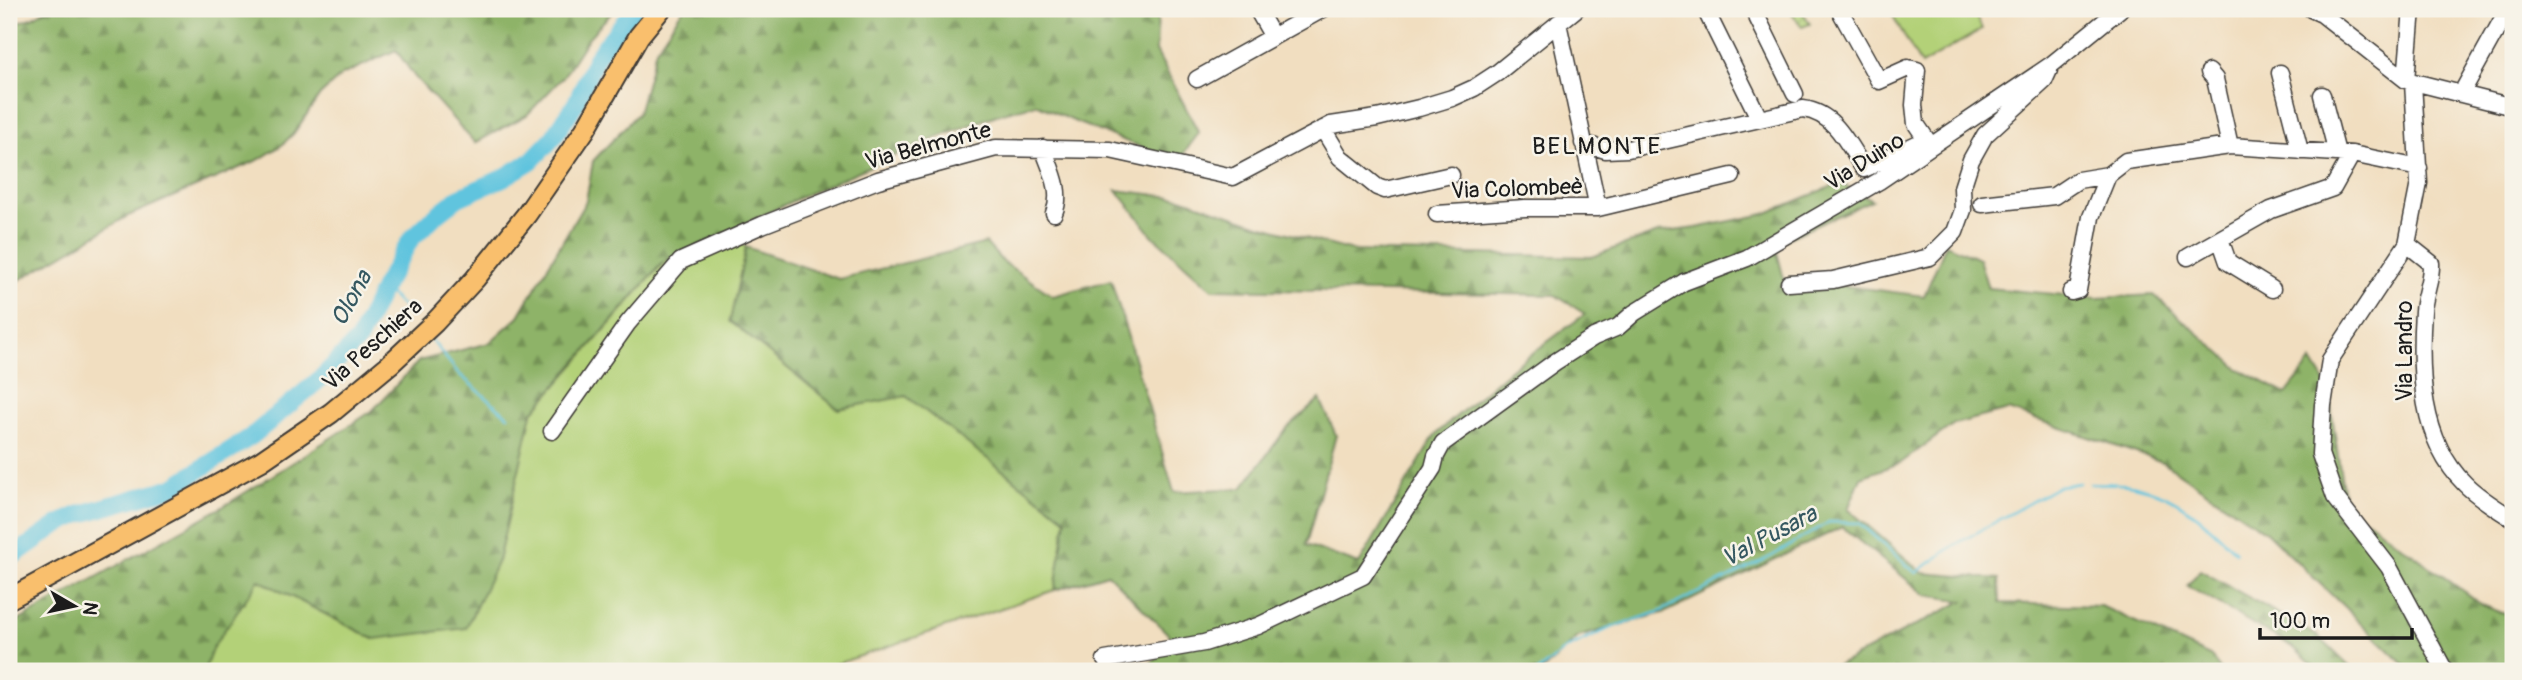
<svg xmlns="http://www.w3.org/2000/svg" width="2522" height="680" font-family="Pangolin,sans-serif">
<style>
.grass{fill:#b3d178;stroke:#68764a;stroke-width:2}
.forest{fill:url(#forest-firs);stroke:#556842;stroke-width:2}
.garden{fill:url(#garden-furrows);stroke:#68764a;stroke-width:2}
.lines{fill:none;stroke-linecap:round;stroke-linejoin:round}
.stream{stroke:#60c4de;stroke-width:2.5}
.river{stroke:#60c4de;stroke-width:18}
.minor-casing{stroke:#3c3935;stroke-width:19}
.major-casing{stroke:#3c3935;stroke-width:23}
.minor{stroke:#fff;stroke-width:16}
.major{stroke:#f9bf6d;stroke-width:19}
.labels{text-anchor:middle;stroke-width:5;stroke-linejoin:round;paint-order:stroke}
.street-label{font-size:23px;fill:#1c1c1c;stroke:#f7f3e8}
.neighbourhood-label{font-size:24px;letter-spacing:2px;fill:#1c1c1c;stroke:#f7f3e8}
.water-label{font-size:24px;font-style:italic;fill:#345760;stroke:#f7f3e8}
</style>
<defs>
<pattern id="forest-firs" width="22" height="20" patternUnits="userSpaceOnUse" patternTransform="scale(1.75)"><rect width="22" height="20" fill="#8eb368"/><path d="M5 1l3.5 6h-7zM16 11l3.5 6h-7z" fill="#739155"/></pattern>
<pattern id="garden-furrows" width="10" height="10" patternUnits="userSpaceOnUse" patternTransform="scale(1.75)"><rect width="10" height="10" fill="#b3d178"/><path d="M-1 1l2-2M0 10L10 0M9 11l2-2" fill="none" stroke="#99b367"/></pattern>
</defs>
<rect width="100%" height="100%" fill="#f7f3e8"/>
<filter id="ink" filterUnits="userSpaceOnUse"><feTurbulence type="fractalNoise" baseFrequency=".0143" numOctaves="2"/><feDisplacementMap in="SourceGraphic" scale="14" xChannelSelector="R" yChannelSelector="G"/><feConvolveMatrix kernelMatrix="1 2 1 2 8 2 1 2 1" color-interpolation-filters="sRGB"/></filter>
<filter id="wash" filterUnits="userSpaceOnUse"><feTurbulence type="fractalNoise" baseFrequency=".00686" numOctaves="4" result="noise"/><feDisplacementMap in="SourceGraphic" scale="28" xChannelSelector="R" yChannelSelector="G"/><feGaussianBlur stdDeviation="1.57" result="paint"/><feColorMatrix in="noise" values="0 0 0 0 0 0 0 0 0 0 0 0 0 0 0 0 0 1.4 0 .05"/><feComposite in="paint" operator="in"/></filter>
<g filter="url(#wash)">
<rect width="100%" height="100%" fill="#f1dec0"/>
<path class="grass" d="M1889 9H1973L1982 29 1921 65Z
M727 232 746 247 730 321 838 409 906 396 1066 519 1055 590 816 671H54L259 580 374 639 498 561 532 413 664 262Z"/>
<path class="forest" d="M47 9H615L589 37 563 77 527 115 475 143 414 76 396 50 342 75 320 95 294 133 282 145 260 159 128 216 9 286V206L13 203 9 194V25L32 18Z
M683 9H1166L1158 15 1156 51 1199 133 1178 161 1078 123 1036 104 999 114 921 144 818 189 663 262 532 413 498 561 466 628 374 639 259 580 213 647 204 671H9V626L224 506 289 465 372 411 419 361 489 343 519 316 586 201 593 161 638 113 656 49Z
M1840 183 1872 200 1775 244 1786 287 1837 285 1924 296 1946 244 1979 259 1988 288 2097 298 2154 295 2239 369 2286 394 2312 361 2328 387 2345 504 2482 605 2513 617V671H2411L2266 532 2163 462 2008 410 1954 424 1902 462 1861 477 1848 509 1923 573 1999 579 2000 603 2101 606 2212 657 2221 671H1827L1963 601 1926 595 1842 527 1666 612 1578 637 1542 671H1141L1176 642 1108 574 1055 590 1066 519 906 396 838 409 730 321 746 247 839 279 986 243 1002 261 1053 296 1111 280 1174 492 1242 488 1287 428 1320 399 1336 435 1306 545 1359 564 1435 435 1511 369 1585 314 1555 295 1212 289 1153 236 1117 190 1181 198 1256 224 1352 251 1591 257 1658 233 1696 228 1765 214Z
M2200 570 2319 637 2354 671H2319L2293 647 2187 586Z"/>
<path class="garden" d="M1789 9H1806L1802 11 1810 24 1802 27Z"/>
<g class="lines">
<path class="stream" d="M383 288 404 308
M429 337 459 374 508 416
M2090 483C2105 484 2121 483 2135 486 2177 494 2207 523 2236 552
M1538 671 1566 649 1610 628 1659 612 1772 556 1829 522 1859 523 1916 573 1953 546 2059 486 2079 483"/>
<path class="river" d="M9 559 57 525 78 515 173 487 252 436 320 379 359 339 383 288 411 239 435 216 458 198 503 178 531 161 553 138 576 103 597 56 634 9"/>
</g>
</g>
<g filter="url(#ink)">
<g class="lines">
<g class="minor-casing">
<path id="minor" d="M1257 9 1273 37
M1705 9 1759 118
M1753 9 1795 94
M1839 9 1879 81 1908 68 1917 70 1914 105 1916 124 1931 146
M2311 9 2322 14 2406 80 2513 107
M1558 23 1598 208
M2209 72 2215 79 2230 146
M2280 73 2300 151
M1197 79 1323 9
M2406 80 2412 9
M2413 83 2419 183 2407 244 2330 360 2323 405 2320 454 2335 497 2389 567 2445 671
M2461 94 2508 9
M2322 95 2337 153
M1323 129 1340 157 1377 187 1385 190 1451 175
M1583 143 1605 150 1628 149 1803 109C1835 113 1848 144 1864 169L1925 140
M1043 148C1051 170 1063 191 1054 213
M1982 204 2054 196 2078 180 2108 175 2126 161 2230 146 2352 154 2419 168
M1437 214 1525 208H1598L1732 176
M2220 239 2228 262 2272 289
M2407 244 2431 263C2432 279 2424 295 2423 311 2419 370 2420 440 2465 484 2479 498 2497 509 2513 519
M2188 257 2271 210 2333 188 2352 154
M1789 283 1833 280 1930 257 1955 232 1963 210 1962 188 1971 160 1985 135 2044 81 2049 70
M2071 292 2078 290 2091 217 2108 175
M552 431 628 323 681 261 762 225 878 180 996 148 1110 150 1233 177 1331 125 1377 118 1419 108 1452 98 1474 88 1497 73 1576 9
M1105 660 1204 643 1258 626 1363 576 1433 468 1436 456 1443 443 1555 362 1594 337 1618 327 1634 313 1684 282 1747 258 1879 181 2051 65 2120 9"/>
</g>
<g class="major-casing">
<path id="major" d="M9 599 261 461 331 413 390 364 435 322 475 279 527 214 585 130 639 36 661 9"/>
</g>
<use href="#minor" class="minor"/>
<use href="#major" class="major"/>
</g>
</g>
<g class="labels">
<g class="street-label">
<text transform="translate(928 145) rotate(-15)" y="8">Via Belmonte</text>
<text transform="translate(1864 161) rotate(-32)" y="8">Via Duino</text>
<text transform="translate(1517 188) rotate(-2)" y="8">Via Colombeè</text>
<text transform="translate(372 344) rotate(-42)" y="8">Via Peschiera</text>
<text transform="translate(2404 351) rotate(-90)" y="8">Via Landro</text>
</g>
<g class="neighbourhood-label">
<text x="1597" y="154">BELMONTE</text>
</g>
<g class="water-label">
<text transform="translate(351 298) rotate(-61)" y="8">Olona</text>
<text transform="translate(1769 536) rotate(-28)" y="8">Val Pusara</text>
</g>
</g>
<rect width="2522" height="680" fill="none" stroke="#f7f3e8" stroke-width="35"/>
<g transform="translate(74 606) rotate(99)" stroke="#f7f3e8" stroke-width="5" paint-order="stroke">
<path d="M0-5L12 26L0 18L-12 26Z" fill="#1c1c1c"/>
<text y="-10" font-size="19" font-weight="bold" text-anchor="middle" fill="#1c1c1c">N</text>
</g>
<path d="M2260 628v10h152v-10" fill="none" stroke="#1c1c1c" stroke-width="3.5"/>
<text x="2270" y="628" font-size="21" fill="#1c1c1c" stroke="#f7f3e8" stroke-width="5" paint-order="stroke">100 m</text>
</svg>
